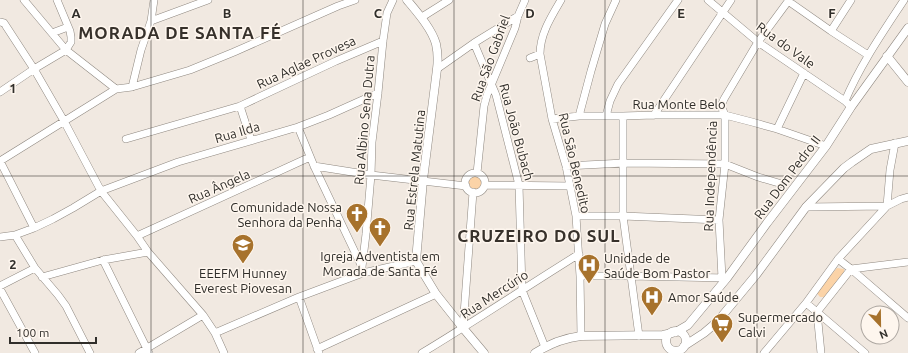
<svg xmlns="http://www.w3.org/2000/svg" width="908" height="353" font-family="Ubuntu,sans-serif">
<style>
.green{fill:#fbd3a7}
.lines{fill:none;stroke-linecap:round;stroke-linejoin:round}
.minor-casing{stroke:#8f8880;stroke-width:8}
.tertiary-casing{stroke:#8f8880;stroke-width:9}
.minor{stroke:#fff;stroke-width:7}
.tertiary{stroke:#fff;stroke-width:8}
.grid{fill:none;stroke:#302e2a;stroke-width:1;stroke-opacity:0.55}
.labels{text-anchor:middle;stroke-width:3;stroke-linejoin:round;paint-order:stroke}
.street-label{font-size:13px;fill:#302e2a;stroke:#fef6ee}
.poi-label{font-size:13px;fill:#302e2a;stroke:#fef6ee;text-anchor:start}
.district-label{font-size:17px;font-weight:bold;letter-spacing:1px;fill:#37312b;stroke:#fef6ee}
.grid-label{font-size:13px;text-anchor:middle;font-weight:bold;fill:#302e2a;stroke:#fef6ee;stroke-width:3;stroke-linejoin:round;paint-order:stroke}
</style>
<rect width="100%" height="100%" fill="#f1e9e1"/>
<path class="green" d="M465 183a10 10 0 1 1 20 0a10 10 0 1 1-20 0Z
M837 268 844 269V274L824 297H820L816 292Z"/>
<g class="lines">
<g class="minor-casing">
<path id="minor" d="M24 0 66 50 116 89
M561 0C551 17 540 34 540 54L552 119 566 166 576 216 580 276 581 336
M708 0 758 42 845 101 851 107
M788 1 831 31 868 55
M422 17 449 0
M151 21 208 0
M0 22 4 23 34 69 64 121 101 191 137 236 148 252 203 315 215 333 224 353
M831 31 851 0
M52 33 68 27
M474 43 496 95 519 185 522 290 545 347
M530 58 540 54
M437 69 474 43 518 16
M132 87 141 50 151 21 154 0
M0 92 34 69 66 50 71 42V37L70 31 57 0
M845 101C860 65 883 32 904 0
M654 115 731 0
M579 116 591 71 605 24 616 0
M606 116 610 101 618 84 678 0
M623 116V216L639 336
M552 119 579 116H623L654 115H725L752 122 777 129 826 146
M298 127 314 166 362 267
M777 129 804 73
M126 139 240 106
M251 140 240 106 336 61 383 41
M0 161 116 89 132 87 190 70 234 52 338 6 355 0
M0 161 34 228
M314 166 371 175 466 186
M566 166 624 163 725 164 758 177 782 184
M477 173 484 106 487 95 515 28 518 16 525 0
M465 183a10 10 0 1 1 20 0a10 10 0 1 1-20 0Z
M485 185 570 186
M806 207 887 206 901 199 908 197
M576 216H623L719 220
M15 235 35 268 58 295 66 306 90 353
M137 236 310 157
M0 237 15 235 34 228 53 219 73 208 101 191 178 162 298 127 329 115 378 93
M838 259 851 269 908 318
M103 260 149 353
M362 267 366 234 371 175 372 142 378 93 383 41 387 13 393 0
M580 276H631L726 278
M42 277 103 260 148 252
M722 278 719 220 725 164V115L721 106 724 99 758 42 789 0
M0 286 35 268
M0 289 35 353
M299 297 319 353
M806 303 817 312 865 353
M817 312 851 269 908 262
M817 312 821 353
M463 328 473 192
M215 333 299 297 363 273 416 261
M317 349 436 294
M139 353 203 315
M422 353C475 321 526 287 579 254
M764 353 806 303 838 259 887 206 890 170 895 143"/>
</g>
<g class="tertiary-casing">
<path id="tertiary" d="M407 0C417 12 432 29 436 44 438 53 438 61 437 69L423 180 416 261 436 294 463 328 484 353
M887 56 908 82
M666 341a10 10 0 1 1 20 0a10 10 0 1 1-20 0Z
M676 332 688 325 727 278 767 223 826 146 851 107 908 28
M684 346 704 333 717 322 756 275 806 207 844 168 852 162 871 149 908 141
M535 353C549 344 565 338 581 336L663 335 672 333"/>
</g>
<use href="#minor" class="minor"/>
<use href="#tertiary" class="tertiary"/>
</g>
<path class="grid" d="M151 0V353M303 0V353M454 0V353M605 0V353M757 0V353M0 176H908"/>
<defs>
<g id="church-pin" transform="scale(1.15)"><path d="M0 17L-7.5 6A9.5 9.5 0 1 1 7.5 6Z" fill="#a7722c" stroke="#fef6ee"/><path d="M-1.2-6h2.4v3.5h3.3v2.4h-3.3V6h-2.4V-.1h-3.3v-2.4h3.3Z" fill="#fff"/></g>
<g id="school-pin" transform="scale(1.15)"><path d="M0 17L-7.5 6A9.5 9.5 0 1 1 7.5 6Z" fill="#a7722c" stroke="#fef6ee"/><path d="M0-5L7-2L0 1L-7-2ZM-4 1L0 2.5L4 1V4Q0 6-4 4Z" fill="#fff"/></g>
<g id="hospital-pin" transform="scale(1.15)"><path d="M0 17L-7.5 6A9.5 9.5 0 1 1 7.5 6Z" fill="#a7722c" stroke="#fef6ee"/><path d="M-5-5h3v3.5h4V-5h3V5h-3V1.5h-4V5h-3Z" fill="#fff"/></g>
<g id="supermarket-pin" transform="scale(1.15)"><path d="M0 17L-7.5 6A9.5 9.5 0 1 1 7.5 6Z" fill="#a7722c" stroke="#fef6ee"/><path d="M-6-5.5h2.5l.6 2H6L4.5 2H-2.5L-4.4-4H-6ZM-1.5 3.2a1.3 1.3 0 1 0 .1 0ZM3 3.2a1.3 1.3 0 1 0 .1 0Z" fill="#fff"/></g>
</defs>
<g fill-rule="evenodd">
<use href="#church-pin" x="357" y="214"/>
<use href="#church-pin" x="380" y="228"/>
<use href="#school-pin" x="243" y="245"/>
<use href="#hospital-pin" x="589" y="265"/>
<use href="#hospital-pin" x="652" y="297"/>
<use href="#supermarket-pin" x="722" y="324"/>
</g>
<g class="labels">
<g class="street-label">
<text transform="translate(786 45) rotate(36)" y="5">Rua do Vale</text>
<text transform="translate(490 58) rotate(-70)" y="5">Rua São Gabriel</text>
<text transform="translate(306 62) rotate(-25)" y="5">Rua Aglae Provesa</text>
<text x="679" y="109">Rua Monte Belo</text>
<text transform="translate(364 120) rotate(-85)" y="5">Rua Albino Sena Dutra</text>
<text transform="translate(237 132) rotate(-16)" y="5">Rua Ilda</text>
<text transform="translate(517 132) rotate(75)" y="5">Rua João Bubach</text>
<text transform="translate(575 163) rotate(77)" y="5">Rua São Benedito</text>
<text transform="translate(414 170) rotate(-84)" y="5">Rua Estrela Matutina</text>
<text transform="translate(710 176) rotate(-88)" y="5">Rua Independência</text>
<text transform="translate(787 177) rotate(-53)" y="5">Rua Dom Pedro II</text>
<text transform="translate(219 186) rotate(-24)" y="5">Rua Ângela</text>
<text transform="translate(494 294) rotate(-33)" y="5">Rua Mercúrio</text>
</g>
<g class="poi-label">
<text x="342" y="212" text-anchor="end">Comunidade Nossa<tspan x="342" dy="15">Senhora da Penha</tspan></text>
<text x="380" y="261" text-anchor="middle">Igreja Adventista em<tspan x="380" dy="15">Morada de Santa Fé</tspan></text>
<text x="604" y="263">Unidade de<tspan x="604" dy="15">Saúde Bom Pastor</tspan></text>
<text x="243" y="278" text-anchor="middle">EEEFM Hunney<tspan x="243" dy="15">Everest Piovesan</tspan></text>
<text x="668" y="302">Amor Saúde</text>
<text x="738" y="322">Supermercado<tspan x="738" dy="15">Calvi</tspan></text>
</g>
<g class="district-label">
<text x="180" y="39">MORADA DE SANTA FÉ</text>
<text x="539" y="242">CRUZEIRO DO SUL</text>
</g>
</g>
<g class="grid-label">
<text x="76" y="18">A</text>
<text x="227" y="18">B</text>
<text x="378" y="18">C</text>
<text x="530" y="18">D</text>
<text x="681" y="18">E</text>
<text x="832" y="18">F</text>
<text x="13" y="93">1</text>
<text x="13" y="269">2</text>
</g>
<g transform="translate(880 325) rotate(158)"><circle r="19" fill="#fef6ee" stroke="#aca6a0"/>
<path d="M0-3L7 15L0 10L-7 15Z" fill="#a7722c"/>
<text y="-6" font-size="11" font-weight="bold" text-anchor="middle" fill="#302e2a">N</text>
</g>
<path d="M10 337v6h86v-6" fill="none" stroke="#302e2a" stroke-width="2"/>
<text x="16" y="337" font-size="12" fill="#302e2a" stroke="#fef6ee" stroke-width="3" paint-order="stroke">100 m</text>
</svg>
